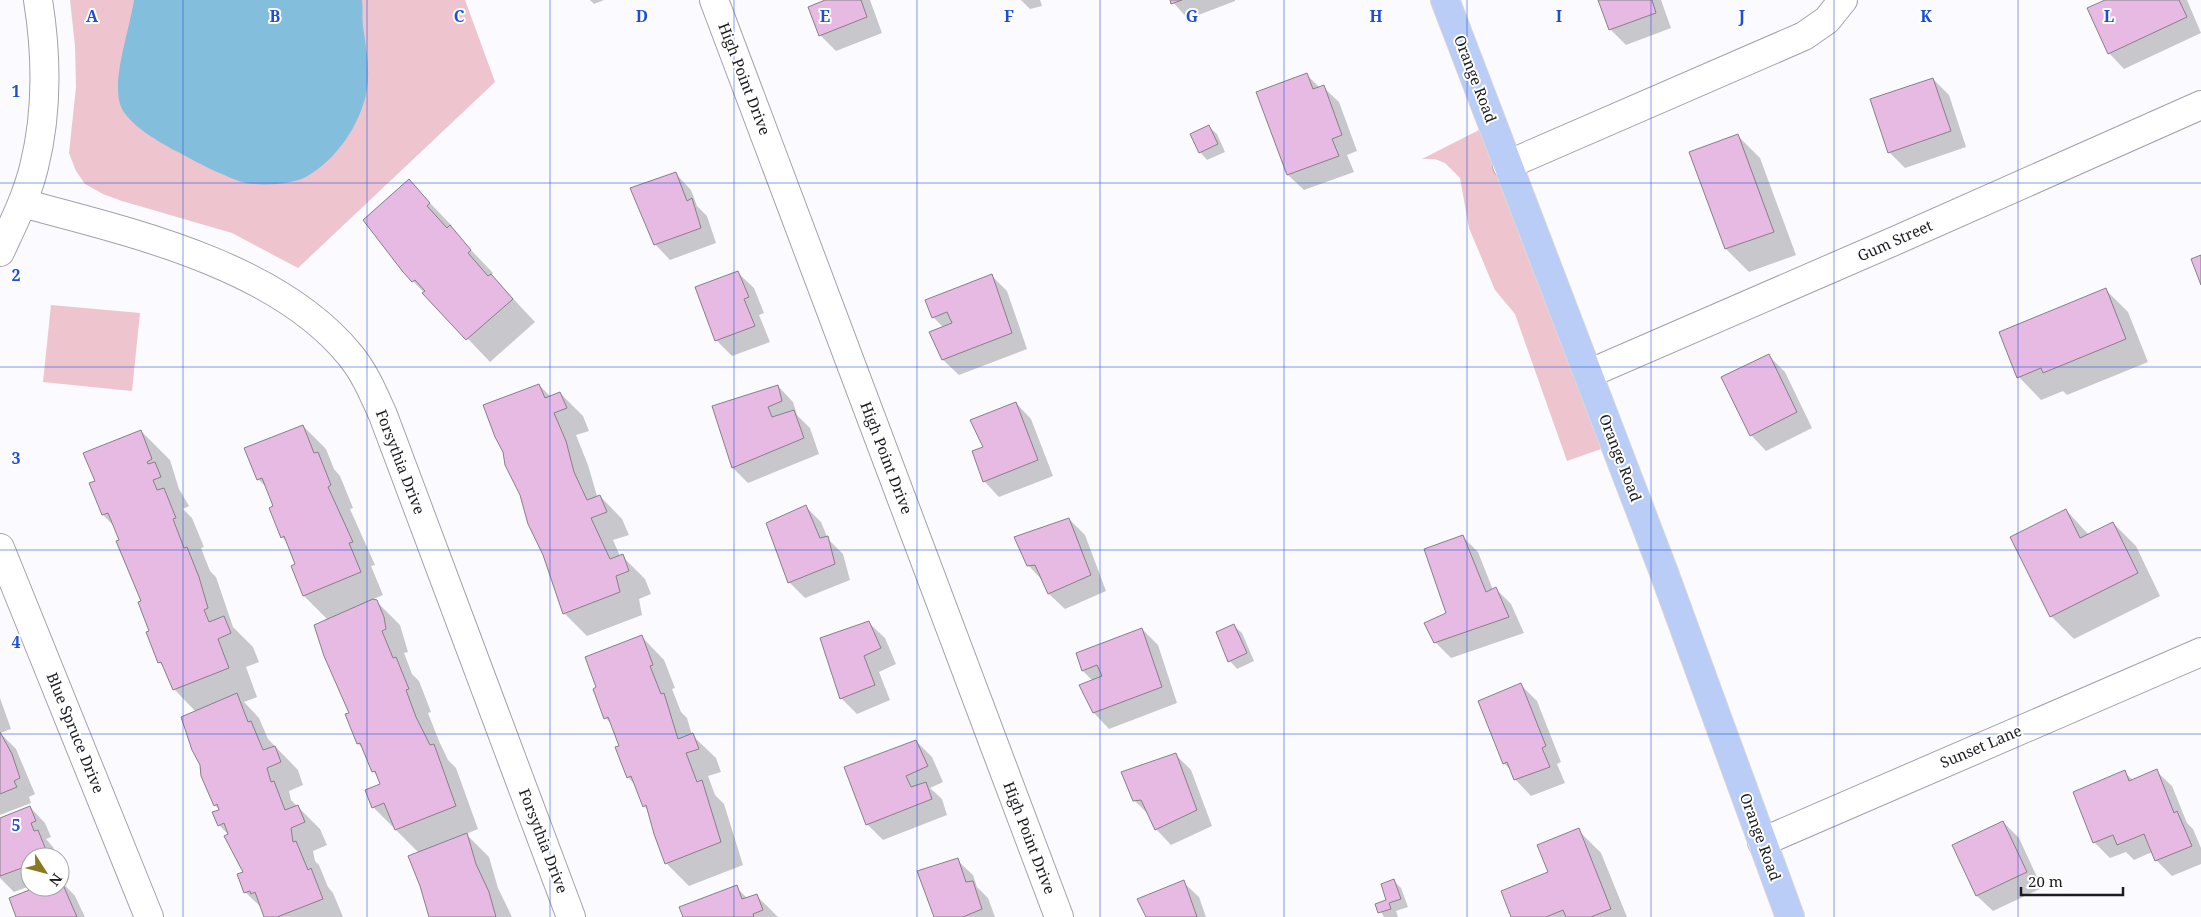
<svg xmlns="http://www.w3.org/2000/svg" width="2201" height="917" font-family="'Noto Serif',serif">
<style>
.green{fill:#eec4cf}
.water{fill:#83bedc}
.shadow{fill:#0003}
.building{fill:#e6bae3;stroke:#887f87}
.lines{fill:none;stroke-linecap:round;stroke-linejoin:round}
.minor-casing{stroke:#a3a1ac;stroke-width:30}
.major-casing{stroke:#d6d6d7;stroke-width:30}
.minor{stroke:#fff;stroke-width:28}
.major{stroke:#b9cdf7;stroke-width:28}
.grid{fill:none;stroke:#1d4ed8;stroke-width:1;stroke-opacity:0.55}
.labels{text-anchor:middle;stroke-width:4;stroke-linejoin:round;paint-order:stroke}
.street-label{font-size:15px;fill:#1c1b1f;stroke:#fff}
.grid-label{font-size:16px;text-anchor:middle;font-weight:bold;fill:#1d4ed8;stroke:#fff;stroke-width:4;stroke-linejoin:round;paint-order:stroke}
</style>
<rect width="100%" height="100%" fill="#fbfaff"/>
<path class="green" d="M70 0H465L495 82 298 268 232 233 122 201 103 194 85 184 76 171 69 153 76 87 75 46Z
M1479 130 1601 449 1567 461 1515 314 1495 290 1469 228 1460 178 1445 163 1435 159H1422Z
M51 305 140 313 132 391 43 382Z"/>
<path class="water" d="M134 0H362C363 9 362 18 363 26 366 49 371 71 366 94 359 126 337 158 309 175 294 185 262 186 246 183 229 179 196 162 180 153 162 144 126 124 120 104 112 78 130 28 134 0Z"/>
<path class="shadow" d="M590 0H604L594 4Z
M826 0H870L882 33 836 51 820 35Z
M1021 0H1040L1042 6 1030 9Z
M1171 0H1235V1L1188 19Z
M1599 0H1661L1671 28 1626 45 1610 29Z
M2108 0H2187L2201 33 2124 69 2109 53Z
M1306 74 1320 88 1323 87 1339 102 1357 151 1347 155 1354 172 1304 190 1288 175 1258 92Z
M1933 79 1949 95 1966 147 1905 168 1889 152Z
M1209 127 1217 134 1225 152 1207 160 1200 152Z
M1737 135 1760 158 1796 255 1749 272 1726 249 1691 153Z
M676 174 691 190 697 206 707 216 716 243 670 260 655 244Z
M409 181 452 226 450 228 493 273 491 275 535 322 490 362 413 281Z
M738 273 754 288 764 313 759 315 770 342 732 356 716 340Z
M992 276 1007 291 1027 349 959 375 943 360 931 332 943 327 933 317Z
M2105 289 2128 312 2148 362 2067 395 2063 391 2041 400 2019 377Z
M1769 356 1785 372 1812 428 1766 451 1751 435Z
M539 385 551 397 560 393 583 416 589 431 576 435 588 465 597 496H600L622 519 629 535 613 540 620 556H622L645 579 651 594 639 599 642 615 587 636 564 613Z
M778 386 793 402 797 415 810 428 819 454 748 483 733 468Z
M1016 403 1031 419 1053 476 999 497 984 481 985 448Z
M303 426 326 449 334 469 340 476 353 508 350 509 375 565 371 566 383 595 371 600 376 601 400 625 408 652 404 653 412 674 419 681 431 712 428 713 439 741 448 760 456 768 478 829 466 834 489 857 498 888 512 917H430L419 853 373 807 382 785 379 778 373 771 365 750 358 744 347 715 351 714 328 620 304 596 292 566 297 565 289 544 282 537 275 507 268 489 258 479Z
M141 431 170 460 179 489 189 506 183 509 192 518 204 547 201 548 210 571 216 577 233 627 253 647 259 662 246 667 257 697 244 702 259 718 268 739 298 770 303 785 289 791 291 800 320 829 327 845 313 851 315 861 319 865 328 887 333 893 343 917H266L263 909 245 892V873L229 835 219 825 220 811 215 805 202 764 196 712 174 689 165 668 159 662 143 602 120 540 114 526 103 515 96 481Z
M806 507 821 522 828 539 843 554 850 580 805 598 789 582Z
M2066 510 2089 535 2113 523 2136 546 2160 596 2074 639 2051 616Z
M1069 519 1085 535 1106 591 1065 609 1049 594 1043 581 1028 565Z
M1462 536 1478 552 1493 590 1495 588 1511 604 1524 633 1451 658 1435 642 1448 613Z
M869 623 885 638 896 664 879 672 890 700 857 714 841 698Z
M1234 626 1242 633 1254 661 1237 669 1230 661Z
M1142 629 1158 645 1177 703 1109 729 1094 713 1093 681 1083 671 1077 654Z
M642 637 664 660 675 688 672 689 681 712 687 718 692 735 716 758 721 772 708 776 715 795 724 804 743 865 689 886 666 863 649 811 644 806 635 785 628 777 621 746 613 725 605 718Z
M1521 685 1537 701 1561 762 1557 764 1565 783 1531 796 1516 780 1512 772 1504 763Z
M0 698 11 729 0 733Z
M0 733 16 749 35 794 29 797 31 803 0 815Z
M916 741 932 757 943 782 930 788 942 799 947 815 883 840 867 824Z
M1175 754 1191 770 1212 826 1171 845 1156 829 1150 816 1134 800Z
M2156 771 2172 786 2187 823 2193 829 2201 848V864L2172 876 2156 860 2152 852 2134 860 2126 852 2110 858 2095 843 2074 793 2124 772 2133 780Z
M30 807 45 823 51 837 46 839 53 847 57 857H30V886L14 892 0 878V819Z
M2003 822 2019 838 2042 888 1993 911 1977 896Z
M1578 830 1601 853 1627 917H1512L1549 873Z
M957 860 973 875 977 887 988 898 995 917H936Z
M60 865 63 872 60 875Z
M60 880 75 896 85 917H17L41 887H60Z
M1393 880 1401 888 1408 907 1396 911 1398 917H1384L1377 905 1388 901Z
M1183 882 1199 897 1206 917H1147Z
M736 887 748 899 757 896 778 917H684Z"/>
<path class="building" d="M825 0H861L867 17 819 36 808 7Z
M1170 0H1182L1171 4Z
M1598 0H1652L1656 13 1609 30Z
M2105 0H2179L2187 17 2108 54 2087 8Z
M1307 73 1313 89 1324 85 1342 135 1332 139 1339 156 1287 175 1256 92Z
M1933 78 1951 131 1888 153 1870 99Z
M1209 125 1218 144 1199 153 1190 134Z
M1738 134 1774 232 1725 249 1689 152Z
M676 172 687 201 692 198 701 228 654 245 630 188Z
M409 179 430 203 427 206 447 228 450 225 471 250 468 253 488 276 491 274 513 299 466 340 422 293 425 291 415 280 412 282 403 272 363 220Z
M2201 255V285L2191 259Z
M738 271 749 297 744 299 755 326 715 341 695 287Z
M992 274 1012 333 942 360 929 332 952 323 947 312 932 318 925 300Z
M2106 288 2126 339 2043 373 2041 368 2017 378 1999 332Z
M1769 354 1797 412 1750 436 1721 377Z
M539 384 545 398 560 392 567 408 554 413 566 441 574 472 587 500 600 495 607 512 591 518 610 559 623 554 629 571 616 576 620 592 563 614 543 555 528 524 520 495 505 465 503 452 495 437 483 405Z
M778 385 782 401 768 407 772 417 794 410 804 438 732 468 712 406Z
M1016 402 1038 460 983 482 972 451 983 447 970 420Z
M303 425 314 453 318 452 331 485 328 487 353 542 349 543 361 572 303 596 291 566 295 564 284 536 281 538 269 508 273 506 262 478 257 480 244 448Z
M141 430 152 459 147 462 148 464 155 462 161 477 153 480 157 490 164 488 176 518 173 519 184 548 187 547 199 577 208 608 204 610 209 622 224 616 231 633 218 639 229 668 173 690 161 662 158 663 146 632 149 631 138 602 141 601 116 541 119 540 108 513 102 515 89 483 95 481 83 453Z
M806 505 820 538 828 536 835 564 788 583 766 523Z
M2066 509 2080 538 2113 522 2138 573 2050 617 2010 537Z
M1069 518 1091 575 1048 594 1035 565 1027 566 1014 537Z
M1463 535 1486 592 1496 587 1509 617 1434 643 1424 623 1446 613 1424 549Z
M373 599 377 600 384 617 386 629 382 631 393 658 396 657 409 689 406 690 416 717 430 745 434 744 456 806 395 830 384 803 372 808 365 790 380 784 375 771 372 772 360 743 357 744 345 714 349 713 324 656 314 625Z
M869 621 881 648 864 656 875 685 840 699 820 638Z
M1234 624 1247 653 1228 662 1216 632Z
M1142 628 1162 687 1093 713 1079 685 1102 676 1097 665 1082 671 1076 653Z
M642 635 653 665 650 666 661 694 664 693 678 739 693 733 699 749 686 753 697 782 702 780 721 842 665 864 654 834 646 805 643 807 631 776 627 778 615 747 619 746 608 717 604 719 593 689 596 687 585 657Z
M1521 683 1546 746 1542 748 1550 767 1514 780 1507 762 1503 764 1478 701Z
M237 693 248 722 251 721 263 750 275 746 281 762 267 768 271 782 274 781 285 810 298 805 305 822 291 828 293 842 296 841 308 870 311 868 323 899 277 917H264L255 892 251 894 250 891 244 893 237 874 243 872 224 836 228 834 224 823 218 826 212 812 219 810 217 804 214 806 201 776 200 765 192 750 181 717Z
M0 732 12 754 20 778 14 781 17 787 0 794Z
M916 740 928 766 906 776 911 787 926 782 932 799 866 825 844 767Z
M1176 753 1197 810 1155 830 1141 800 1133 801 1121 772Z
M2157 769 2174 813 2177 811 2192 846 2155 861 2144 834 2117 845 2113 835 2093 843 2073 792 2125 770 2129 781Z
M30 806 36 821 31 823 34 831 38 830 48 855 30 857V865L0 876V818Z
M2003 821 2027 872 1976 896 1952 845Z
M1579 828 1611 909 1591 917H1566L1563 910 1546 917H1511L1501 891 1548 872 1537 845Z
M467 833 476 864 489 892 496 917H429L420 886 408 856Z
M958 858 966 882 973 881 982 909 963 917H934L917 871Z
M60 878 77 917H16L9 898 37 887H60Z
M1394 879 1401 899 1389 903 1391 909 1378 913 1375 904 1386 900 1381 884Z
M1184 880 1197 917H1146L1137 899Z
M737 885 742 899 757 894 763 910 753 914 754 917H683L679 907Z"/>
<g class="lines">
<g class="minor-casing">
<path id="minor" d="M714 0 1059 917
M1507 165 1804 36 1827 20 1843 0
M22 203C130 232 277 265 350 355 365 373 374 395 383 415L571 917
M0 252C13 224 27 196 34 167 48 111 47 56 38 0
M1588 374 1899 239 2201 105
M0 548 149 917
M1762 842 2201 652"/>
</g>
<g class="major-casing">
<path id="major" d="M1445 0 1663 570 1790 917"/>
</g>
<use href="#minor" class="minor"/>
<use href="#major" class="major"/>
</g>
<path class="grid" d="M183 0V917M367 0V917M550 0V917M734 0V917M917 0V917M1100 0V917M1284 0V917M1467 0V917M1651 0V917M1834 0V917M2018 0V917M0 183H2201M0 367H2201M0 550H2201M0 734H2201"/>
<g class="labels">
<g class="street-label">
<text transform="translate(744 79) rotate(69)" y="5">High Point Drive</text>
<text transform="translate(1475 79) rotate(69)" y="5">Orange Road</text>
<text transform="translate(1895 241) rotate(-24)" y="5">Gum Street</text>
<text transform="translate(886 458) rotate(69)" y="5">High Point Drive</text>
<text transform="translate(1620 458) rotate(69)" y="5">Orange Road</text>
<text transform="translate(400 462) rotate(69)" y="5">Forsythia Drive</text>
<text transform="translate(75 733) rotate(68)" y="5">Blue Spruce Drive</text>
<text transform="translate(1981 747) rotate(-23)" y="5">Sunset Lane</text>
<text transform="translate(1760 837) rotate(70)" y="5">Orange Road</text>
<text transform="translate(1029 838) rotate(69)" y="5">High Point Drive</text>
<text transform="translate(543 841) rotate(69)" y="5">Forsythia Drive</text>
</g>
</g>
<g class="grid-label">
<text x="92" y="22">A</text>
<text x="275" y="22">B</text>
<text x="459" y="22">C</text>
<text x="642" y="22">D</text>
<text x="825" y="22">E</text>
<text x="1009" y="22">F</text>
<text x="1192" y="22">G</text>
<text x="1376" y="22">H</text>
<text x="1559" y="22">I</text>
<text x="1742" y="22">J</text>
<text x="1926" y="22">K</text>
<text x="2109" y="22">L</text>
<text x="16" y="97">1</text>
<text x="16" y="281">2</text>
<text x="16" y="464">3</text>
<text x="16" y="648">4</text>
<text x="16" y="831">5</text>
</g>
<g transform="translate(45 872) rotate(126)"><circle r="24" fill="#ffffff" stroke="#a4a4a5"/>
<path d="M0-4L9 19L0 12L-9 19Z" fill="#8a7a1f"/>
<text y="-8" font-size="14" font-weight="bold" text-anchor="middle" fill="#1c1b1f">N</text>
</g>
<path d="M2021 887v8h102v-8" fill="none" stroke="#1c1b1f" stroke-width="2.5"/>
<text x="2028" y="887" font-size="15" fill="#1c1b1f" stroke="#ffffff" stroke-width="4" paint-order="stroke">20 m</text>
</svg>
